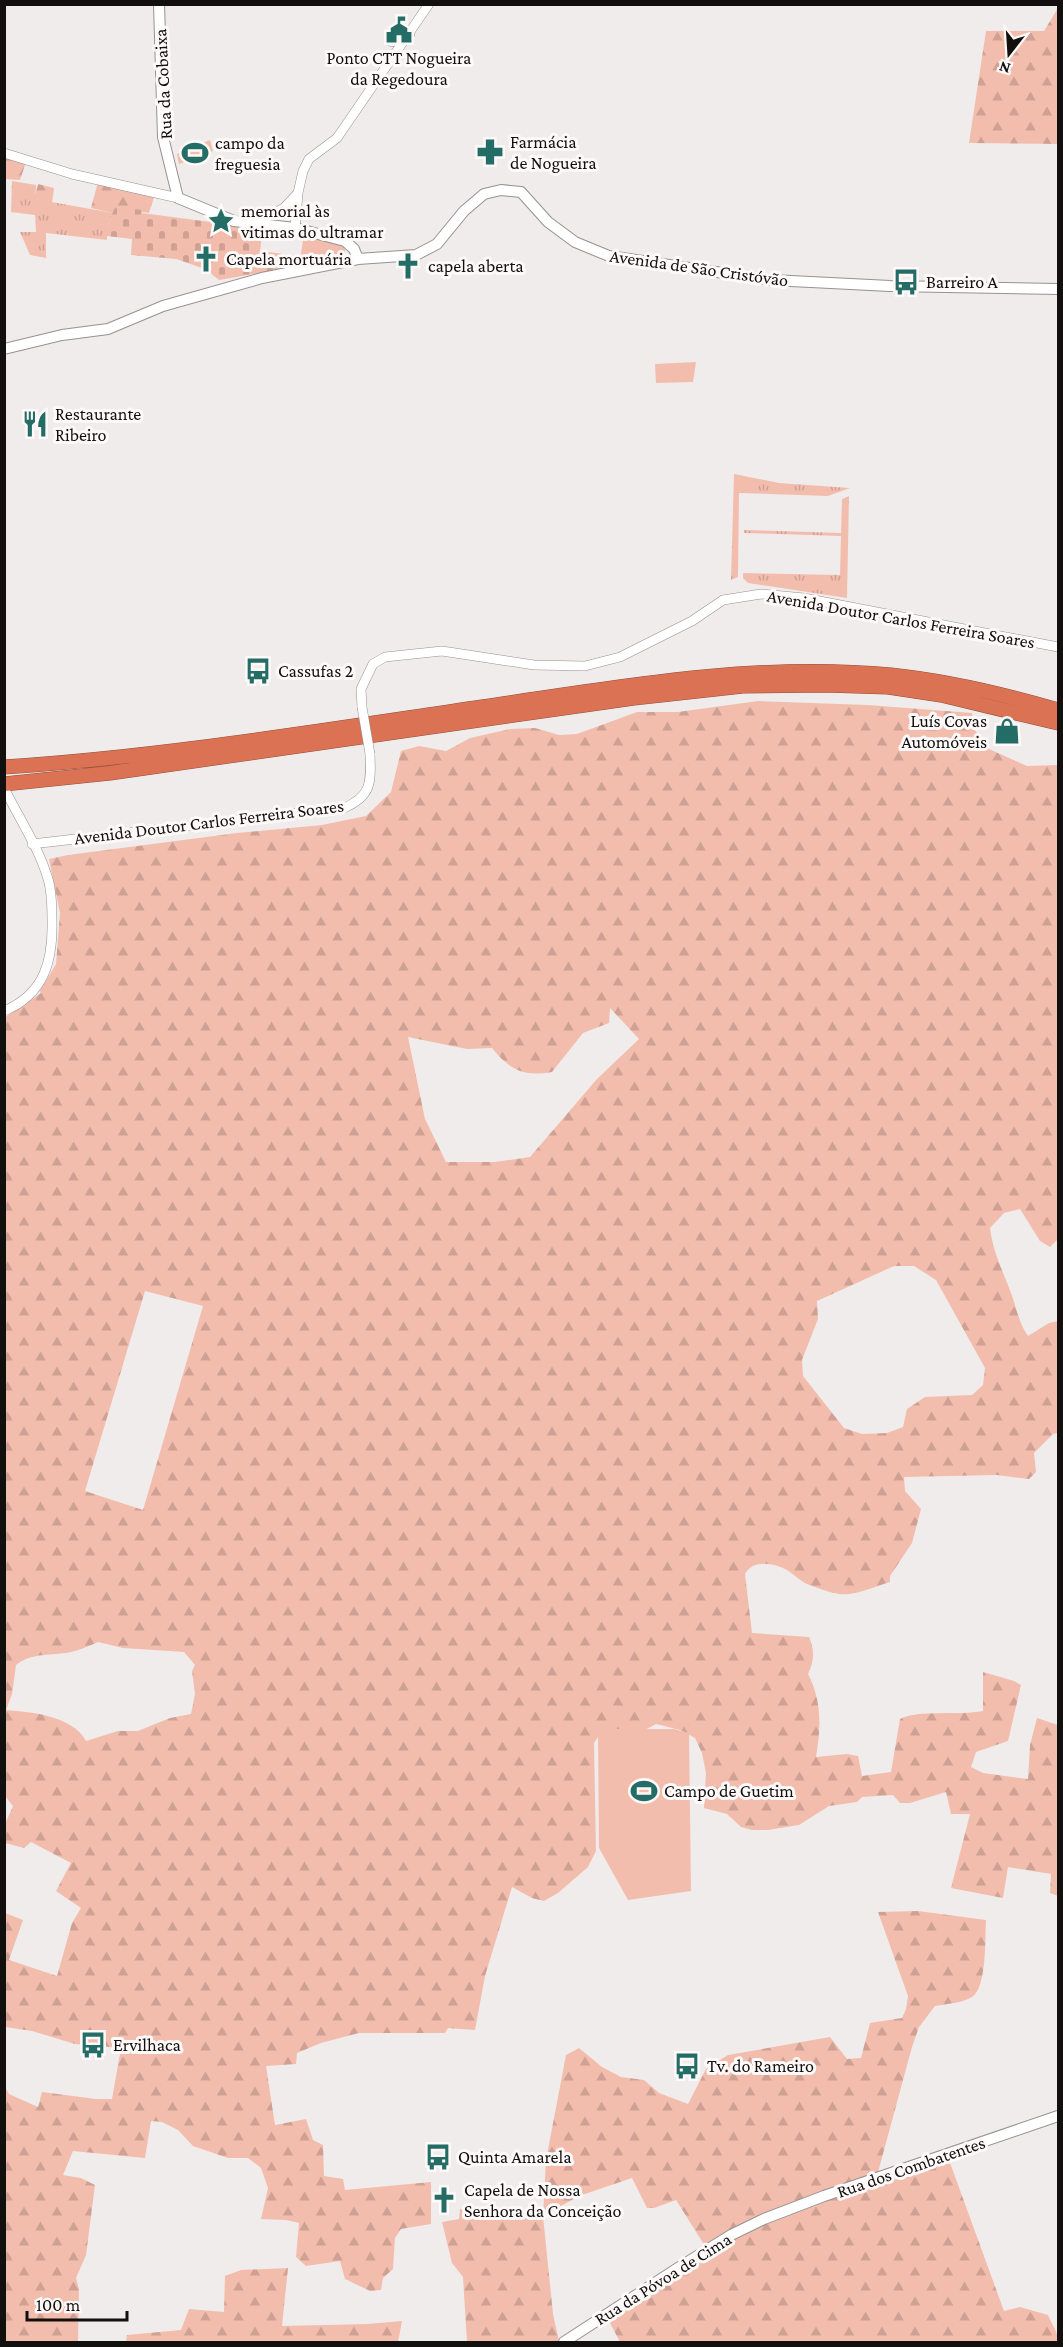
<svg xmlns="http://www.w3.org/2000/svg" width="1063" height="2347" font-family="'Crimson Pro',serif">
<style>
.grass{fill:url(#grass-tufts)}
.forest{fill:url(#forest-firs);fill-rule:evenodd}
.cemetery{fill:url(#cemetery-stones)}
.green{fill:#f3bdad}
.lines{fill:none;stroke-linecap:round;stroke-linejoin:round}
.tertiary-casing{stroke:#959291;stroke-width:10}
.secondary-casing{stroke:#959291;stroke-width:12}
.motorway-casing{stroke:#94503c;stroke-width:15}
.tertiary{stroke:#fff;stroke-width:9}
.secondary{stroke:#fff;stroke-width:10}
.motorway{stroke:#db7254;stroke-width:14}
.tertiary-bridge-casing{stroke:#959291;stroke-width:10;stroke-linecap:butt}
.tertiary-bridge{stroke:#fff;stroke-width:9}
.labels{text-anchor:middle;stroke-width:6;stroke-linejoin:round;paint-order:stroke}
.poi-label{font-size:18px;fill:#11100f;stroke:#fdf9f8;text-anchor:start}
.street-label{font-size:18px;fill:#11100f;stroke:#fdf9f8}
</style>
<defs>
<pattern id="grass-tufts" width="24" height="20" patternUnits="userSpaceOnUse" patternTransform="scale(1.5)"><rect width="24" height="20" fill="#f3bdad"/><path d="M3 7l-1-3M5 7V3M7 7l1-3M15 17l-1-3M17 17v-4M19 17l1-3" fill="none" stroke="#cfa194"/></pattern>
<pattern id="forest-firs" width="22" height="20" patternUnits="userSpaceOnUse" patternTransform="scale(1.5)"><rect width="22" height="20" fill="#f3bdad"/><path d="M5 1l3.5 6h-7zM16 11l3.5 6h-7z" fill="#cfa194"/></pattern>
<pattern id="cemetery-stones" width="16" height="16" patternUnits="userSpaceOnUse" patternTransform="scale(1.5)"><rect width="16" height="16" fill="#f3bdad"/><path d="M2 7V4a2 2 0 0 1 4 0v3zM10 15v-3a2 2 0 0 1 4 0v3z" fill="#cfa194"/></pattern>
</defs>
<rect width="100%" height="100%" fill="#f0eceb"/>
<path class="grass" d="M12 181 36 185 35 199 113 213 107 227V240L46 233V258L30 255 20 232H36L35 215 11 212Z
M734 474 779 483 850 488 828 496 739 493 738 577 731 580Z
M849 496 847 598 748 583 743 578V573L840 575 841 536 744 533V530L841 533 842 499Z"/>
<path class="forest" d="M1058 8V144L969 143 986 31H1044Z
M4 156 26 162 20 180 5 179Z
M98 182 155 194 149 213 115 207 113 213 91 208Z
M38 184 54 188 52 203 34 199Z
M758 701 868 705 972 713 974 729 989 749 1027 766 1058 765V1239L1050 1247 1040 1241 1020 1209 1004 1213 990 1228C993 1253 1004 1273 1012 1296 1017 1310 1019 1323 1028 1336L1049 1323 1058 1321V1433L1053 1434 1034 1453 1036 1472 1029 1479 997 1475 904 1477 905 1491 921 1509 912 1543 890 1576V1582C874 1587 855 1596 839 1594 828 1592 817 1588 807 1584 800 1581 794 1574 787 1570 774 1563 753 1559 745 1574L752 1633 809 1637C815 1651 814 1661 808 1674 822 1701 821 1728 816 1757L847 1754 858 1756 862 1776 891 1772 900 1719C919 1709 958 1716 983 1711V1672L1014 1681 1021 1685 1008 1741 976 1752 971 1767 983 1773 1028 1779 1030 1745 1037 1718 1058 1725V1896L1050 1893 1051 1874 1008 1867 1003 1898 951 1888 970 1814H951L946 1792 910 1803H900L893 1795 862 1797 857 1802 829 1806 799 1825 768 1830H752L741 1827 727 1814 704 1808 706 1773 702 1753 695 1738 680 1730 656 1724 641 1732 600 1734 594 1743 596 1851 588 1867 558 1893 544 1901 532 1898 512 1887 485 1976 475 2030 448 2028 445 2033H359L321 2043 297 2053 296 2064 266 2066 275 2125 306 2119 313 2140 323 2145 324 2176 343 2179 345 2190 431 2182V2224L401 2229 395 2238 393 2269 383 2278 381 2290 370 2291 345 2279 340 2261 306 2266 296 2257 299 2223 286 2220 261 2219 268 2188 261 2168 248 2158H228L193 2146 178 2130 162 2122 151 2121 145 2158 73 2151 63 2175 81 2178 95 2185 86 2255 76 2278 79 2289 78 2342H5V2087L9 2094 38 2107 42 2092 96 2099H112L121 2048 75 2044 32 2031 5 2027V1913L23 1920 9 1960 57 1976 72 1923 81 1908 56 1891 71 1863 31 1842 24 1848 5 1843V1824L13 1806 5 1796 4 1018 41 993 40 991 56 964 60 913 49 859 68 855 237 833 322 825 366 816 391 792 401 751 419 746 446 751 470 738 510 729 535 728 559 735 577 734 637 712H678ZM610 1008 639 1039 597 1079 530 1157 495 1162H446L425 1119 408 1037 467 1049 492 1048C510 1070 523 1077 552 1072L583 1033 609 1023ZM894 1266H914L936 1280 985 1368 983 1385 972 1395 925 1397 907 1409 903 1427 887 1433 862 1434 844 1428 803 1376 802 1360 818 1319 817 1301ZM145 1291 203 1306 143 1510 85 1491ZM98 1642 123 1648 184 1652 195 1665 192 1671 195 1694 191 1714 170 1718 138 1731H118L86 1741C73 1716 32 1712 6 1710L12 1694 16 1665C33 1652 51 1656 71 1652 80 1650 89 1646 98 1642Z
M918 1911 986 1920C985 1937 987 1988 972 1997 962 2003 947 2004 935 2006L919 2027 912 2047 874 2187 949 2160 1004 2311 1020 2307 1048 2315C1052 2325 1058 2331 1058 2342H620L609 2321 710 2254 676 2200 654 2208H647L632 2178 579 2196 543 2216 553 2314 559 2341 467 2342 463 2277 452 2263 442 2222 459 2219 460 2209 543 2216 546 2160 566 2055 579 2048 602 2067 621 2077 644 2080 659 2093 688 2104 706 2069 728 2055 830 2037 847 2059 861 2058 870 2023 902 2018 906 2009 908 1996 878 1912Z
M288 2268 282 2326 367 2324 402 2321 398 2342H126L127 2335 181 2330 189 2309 224 2312 225 2276 241 2270Z"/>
<path class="cemetery" d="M115 207 143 210 142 213 218 223 219 219 239 227 263 228 260 251 300 256 299 266 219 280 205 269 176 259 131 255 132 239 107 236V227Z"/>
<path class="green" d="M210 140 213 151 179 164 177 154Z
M304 234 341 242 345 250 344 257 299 266Z
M696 362 693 382 656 383 655 364Z
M598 1729H674L689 1733 691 1891 628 1900 599 1848Z"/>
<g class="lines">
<g class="tertiary-casing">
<path id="tertiary" d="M392 42 410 34
M4 153 72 174 178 198
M256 223 284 208 298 193
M295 228 298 193 303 171 309 159 337 138 429 4
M362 707 361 689 373 664 385 657 442 651 534 665 585 666 620 657 692 621 723 600 761 594 804 598 1058 647
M4 788C19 818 39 848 48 879 52 892 52 907 52 920 53 960 45 994 4 1011
M32 844 344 808C372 796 371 782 370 754"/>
</g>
<g class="secondary-casing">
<path id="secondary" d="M159 4 163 137 178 198 234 221 295 228 345 241 354 249 358 259
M4 349 62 335 108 329 163 306 262 278 358 259 416 255 437 244 464 211 484 194 501 190 521 192 548 222 575 242 609 256 771 280 890 286 1058 289
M564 2342 678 2268 731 2235 764 2219 824 2196 1058 2116"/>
</g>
<g class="motorway-casing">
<path id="motorway" d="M4 767C162 757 325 730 482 707 617 687 754 662 891 675 948 681 1003 694 1058 710
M4 784 110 773 634 698 743 686 825 685 888 687 941 695 1058 723"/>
</g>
<use href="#tertiary" class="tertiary"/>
<use href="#secondary" class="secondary"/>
<use href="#motorway" class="motorway"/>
<g class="tertiary-bridge-casing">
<path id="tertiary-bridge" d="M362 707 370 754"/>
</g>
<use href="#tertiary-bridge" class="tertiary-bridge"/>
</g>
<defs>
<g id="civic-bare" transform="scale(2.07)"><path d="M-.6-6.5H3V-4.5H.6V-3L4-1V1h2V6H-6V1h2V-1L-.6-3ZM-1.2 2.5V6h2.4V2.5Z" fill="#236d66" stroke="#fdf9f8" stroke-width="2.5" paint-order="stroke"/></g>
<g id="pharmacy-bare" transform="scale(2.07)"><path d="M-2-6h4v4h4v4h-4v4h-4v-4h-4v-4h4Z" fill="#236d66" stroke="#fdf9f8" stroke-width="2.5" paint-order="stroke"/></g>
<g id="stadium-bare" transform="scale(2.07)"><path d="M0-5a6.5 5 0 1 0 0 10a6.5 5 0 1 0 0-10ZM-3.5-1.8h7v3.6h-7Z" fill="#236d66" stroke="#fdf9f8" stroke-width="2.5" paint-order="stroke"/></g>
<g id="sight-bare" transform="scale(2.07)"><path d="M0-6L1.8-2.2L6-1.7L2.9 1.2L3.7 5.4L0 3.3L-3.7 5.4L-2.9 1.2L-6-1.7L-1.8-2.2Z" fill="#236d66" stroke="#fdf9f8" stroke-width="2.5" paint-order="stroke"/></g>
<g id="church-bare" transform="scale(2.07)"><path d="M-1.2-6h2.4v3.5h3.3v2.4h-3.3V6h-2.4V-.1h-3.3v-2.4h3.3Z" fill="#236d66" stroke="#fdf9f8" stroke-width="2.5" paint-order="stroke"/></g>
<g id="bus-bare" transform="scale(2.07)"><path d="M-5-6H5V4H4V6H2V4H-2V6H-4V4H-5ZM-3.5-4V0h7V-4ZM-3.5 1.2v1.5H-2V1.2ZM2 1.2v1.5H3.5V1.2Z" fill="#236d66" stroke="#fdf9f8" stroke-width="2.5" paint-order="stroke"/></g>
<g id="restaurant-bare" transform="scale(2.07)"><path d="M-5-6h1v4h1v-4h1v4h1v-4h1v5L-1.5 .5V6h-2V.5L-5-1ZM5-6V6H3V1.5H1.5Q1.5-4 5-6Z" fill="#236d66" stroke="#fdf9f8" stroke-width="2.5" paint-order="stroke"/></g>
<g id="shop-bare" transform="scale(2.07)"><path d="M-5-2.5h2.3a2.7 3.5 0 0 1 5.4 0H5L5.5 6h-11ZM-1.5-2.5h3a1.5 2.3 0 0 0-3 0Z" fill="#236d66" stroke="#fdf9f8" stroke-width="2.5" paint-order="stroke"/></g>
</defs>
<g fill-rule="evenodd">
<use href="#civic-bare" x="399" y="30"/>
<use href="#pharmacy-bare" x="490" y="152"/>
<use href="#stadium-bare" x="195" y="153"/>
<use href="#sight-bare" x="221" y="221"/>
<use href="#church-bare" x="206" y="259"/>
<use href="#church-bare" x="408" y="266"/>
<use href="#bus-bare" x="906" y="282"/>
<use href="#restaurant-bare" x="35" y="424"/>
<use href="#bus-bare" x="258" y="671"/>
<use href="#shop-bare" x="1007" y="731"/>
<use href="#stadium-bare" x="644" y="1791"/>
<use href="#bus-bare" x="93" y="2045"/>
<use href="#bus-bare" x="687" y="2066"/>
<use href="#bus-bare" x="438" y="2157"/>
<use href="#church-bare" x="444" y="2200"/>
</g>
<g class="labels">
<g class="poi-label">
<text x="399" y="64" text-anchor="middle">Ponto CTT Nogueira<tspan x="399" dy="21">da Regedoura</tspan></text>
<text x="510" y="148">Farmácia<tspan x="510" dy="21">de Nogueira</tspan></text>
<text x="215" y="149">campo da<tspan x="215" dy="21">freguesia</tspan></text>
<text x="241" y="217">memorial às<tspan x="241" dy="21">vitimas do ultramar</tspan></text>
<text x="226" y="265">Capela mortuária</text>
<text x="428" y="272">capela aberta</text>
<text x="926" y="288">Barreiro A</text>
<text x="55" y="420">Restaurante<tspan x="55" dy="21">Ribeiro</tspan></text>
<text x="278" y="677">Cassufas 2</text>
<text x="987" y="727" text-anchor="end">Luís Covas<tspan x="987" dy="21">Automóveis</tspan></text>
<text x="664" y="1797">Campo de Guetim</text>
<text x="113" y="2051">Ervilhaca</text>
<text x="707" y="2072">Tv. do Rameiro</text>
<text x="458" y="2163">Quinta Amarela</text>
<text x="464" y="2196">Capela de Nossa<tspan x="464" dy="21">Senhora da Conceição</tspan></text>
</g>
<g class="street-label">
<text transform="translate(163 84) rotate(-93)" y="6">Rua da Cobaixa</text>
<text transform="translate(699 268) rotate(8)" y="6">Avenida de São Cristóvão</text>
<text transform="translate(901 619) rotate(10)" y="6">Avenida Doutor Carlos Ferreira Soares</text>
<text transform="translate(209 822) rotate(-7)" y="6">Avenida Doutor Carlos Ferreira Soares</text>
<text transform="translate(911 2167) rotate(-19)" y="6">Rua dos Combatentes</text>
<text transform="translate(663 2279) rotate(-32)" y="6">Rua da Póvoa de Cima</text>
</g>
</g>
<rect width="1063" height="2347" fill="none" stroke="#11100f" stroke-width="12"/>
<g transform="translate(1009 54) rotate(197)" stroke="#fdf9f8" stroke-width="4.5" paint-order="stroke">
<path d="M0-4.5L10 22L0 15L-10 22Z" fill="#11100f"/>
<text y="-9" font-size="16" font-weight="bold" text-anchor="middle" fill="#11100f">N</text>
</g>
<path d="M27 2311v9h100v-9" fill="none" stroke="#11100f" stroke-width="3"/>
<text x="36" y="2311" font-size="18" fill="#11100f" stroke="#fdf9f8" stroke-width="4.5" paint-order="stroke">100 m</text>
</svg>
